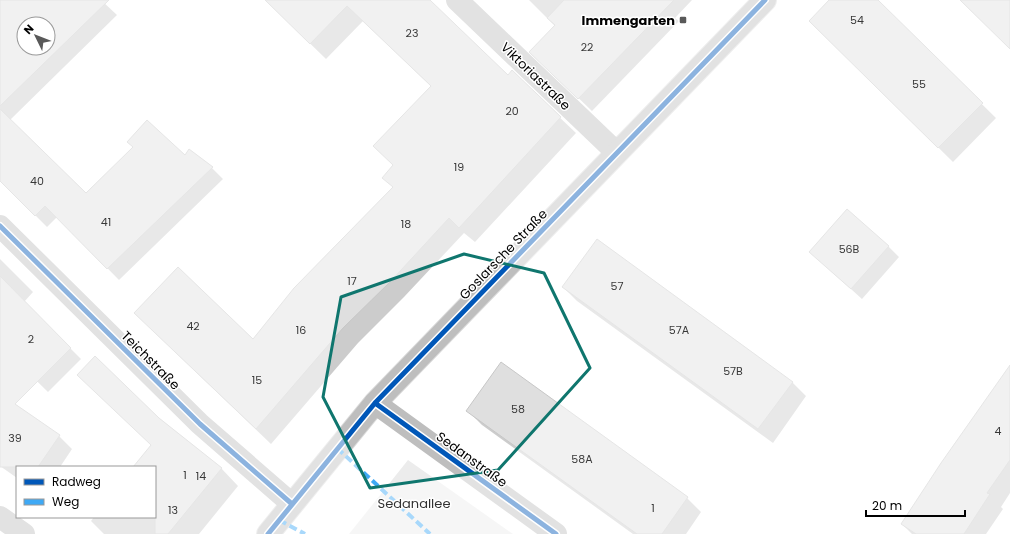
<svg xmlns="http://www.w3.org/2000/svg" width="1010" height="534" font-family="Poppins,sans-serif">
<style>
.green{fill:#ececec}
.shadow{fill:#0003;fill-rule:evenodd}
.building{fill:#dfdfdf;stroke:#c7c7c7;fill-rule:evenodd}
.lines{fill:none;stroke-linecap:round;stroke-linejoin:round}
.major-casing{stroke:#dbdbdb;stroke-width:24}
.minor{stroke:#bebebe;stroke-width:22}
.major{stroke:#bebebe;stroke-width:22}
.quiet{stroke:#3fa9f5;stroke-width:4;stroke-dasharray:8 4;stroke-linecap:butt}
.cycleway-casing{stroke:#fff;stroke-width:8}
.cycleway{stroke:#0057b8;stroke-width:5}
.marked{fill:none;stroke:#0f766e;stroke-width:3;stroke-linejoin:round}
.poi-dot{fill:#595959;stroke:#fff;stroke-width:1.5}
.labels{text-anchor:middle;stroke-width:3;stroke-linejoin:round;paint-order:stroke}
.number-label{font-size:11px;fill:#383838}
.poi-label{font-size:13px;font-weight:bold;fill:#000;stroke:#fff;text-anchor:end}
.street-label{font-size:13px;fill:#000;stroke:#fff}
.park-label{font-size:13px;fill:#333;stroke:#fff}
</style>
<rect width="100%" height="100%" fill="#fff"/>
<path class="green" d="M408 460 513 534H349Z"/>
<path class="shadow" d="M0 0H101L117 15 10 120 86 194 185 157 212 168 223 179 119 280 57 217 47 227 0 180ZM24 24H48V48H24Z
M275 0H429L508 76 512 72 576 133 475 242 464 233 404 297 358 343 271 444 150 328 253 340 394 188V165L432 87 363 21 326 59 289 23Z
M529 0H692L675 18 679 21 592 111 544 65 555 26Z
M831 0H876L996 118 953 162 810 21Z
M888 246 899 257 862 299 810 252Z
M0 259 33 292 24 302 81 359 48 392 0 345Z
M563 287 792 382 806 396 773 443 577 301Z
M501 364 687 498 701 512 686 534H633L482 425 468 411Z
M1010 367V493L1001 507 1003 509 986 534H912L902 524Z
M0 393 59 436 72 449 60 467H17V478L0 466Z
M159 418 221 468 238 486 199 534H104L91 521 94 517H155V467H134L152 445Z"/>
<path class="building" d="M0 0H109L0 106ZM24 24H48V48H24Z
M265 0H430L508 75 512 70 561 117 459 228 449 218 390 282 343 328 256 429 134 313 178 267 253 339 294 288 393 187 382 178 393 165 373 146 431 86 347 6 310 44Z
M564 0H674L578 99 529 52 555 25 547 18Z
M829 0H878L983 103 938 148 809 21Z
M960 0H1010V49Z
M0 109 86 193 133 147 127 142 147 120 185 155 189 149 213 167 107 269 45 206 35 216 0 181Z
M847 209 889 246 851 289 809 252Z
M597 239 793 382 758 429 562 287Z
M0 276 71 348 15 404 60 435 38 467H0Z
M95 356 159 418 222 468 168 534H155V467H133L151 445 77 375Z
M501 362 688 497 662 534H637L466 411Z
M1010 365V460L987 493 990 494 964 534H916L901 524 941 463Z"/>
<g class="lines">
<g class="major-casing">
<path id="major" d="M268 534 375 403 765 0"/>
</g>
<path class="minor" d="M457 0 616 152
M0 226 200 424 292 504
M375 403 556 534
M0 517 24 534"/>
<use href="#major" class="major"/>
<path class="quiet" d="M337 448 430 534
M279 520 305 534"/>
<g class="cycleway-casing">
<path id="cycleway" d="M0 226 200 424 292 504
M375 403 556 534
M268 534 375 403 765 0"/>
</g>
<use href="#cycleway" class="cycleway"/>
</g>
<path d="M0 0H1010V534H0ZM464 254 544 273 590 368 498 470 370 488 323 397 341 297Z" fill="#fff" fill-opacity=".55" fill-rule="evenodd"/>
<path class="marked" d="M464 254 544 273 590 368 498 470 370 488 323 397 341 297Z"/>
<rect class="poi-dot" x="679" y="16" width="8" height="8" rx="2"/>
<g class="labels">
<g class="number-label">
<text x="857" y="24">54</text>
<text x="412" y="37">23</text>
<text x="587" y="51">22</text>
<text x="919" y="88">55</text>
<text x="512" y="115">20</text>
<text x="459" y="171">19</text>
<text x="37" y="185">40</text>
<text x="106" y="226">41</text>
<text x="406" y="228">18</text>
<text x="849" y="253">56B</text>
<text x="352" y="285">17</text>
<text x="617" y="290">57</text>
<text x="193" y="330">42</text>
<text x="301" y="334">16</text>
<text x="679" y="334">57A</text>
<text x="31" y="343">2</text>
<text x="733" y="375">57B</text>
<text x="257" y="384">15</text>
<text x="518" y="413">58</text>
<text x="998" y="435">4</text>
<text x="15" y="442">39</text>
<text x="582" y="463">58A</text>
<text x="185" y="479">1</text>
<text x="201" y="480">14</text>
<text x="653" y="512">1</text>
<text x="173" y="514">13</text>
</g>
<g class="poi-label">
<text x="675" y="25">Immengarten</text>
</g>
<g class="street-label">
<text transform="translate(536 76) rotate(44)" y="5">Viktoriastraße</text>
<text transform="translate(503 254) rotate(-46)" y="5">Goslarsche Straße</text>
<text transform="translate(151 360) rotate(45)" y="5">Teichstraße</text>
<text transform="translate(472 459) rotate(36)" y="5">Sedanstraße</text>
</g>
<g class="park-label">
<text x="414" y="508">Sedanallee</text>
</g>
</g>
<rect x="16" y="466" width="140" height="52" fill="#ffffff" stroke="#999999"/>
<rect x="24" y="479" width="20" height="6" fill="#0057b8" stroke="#999999"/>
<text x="52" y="486" font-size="12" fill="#000000">Radweg</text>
<rect x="24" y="499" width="20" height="6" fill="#3fa9f5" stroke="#999999"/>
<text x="52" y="506" font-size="12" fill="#000000">Weg</text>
<g transform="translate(36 36) rotate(313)"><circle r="19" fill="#ffffff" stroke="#999999"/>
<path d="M0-3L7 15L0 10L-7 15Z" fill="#595959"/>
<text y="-6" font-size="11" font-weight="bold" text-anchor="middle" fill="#000000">N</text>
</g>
<path d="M866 510v6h99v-6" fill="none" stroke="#000000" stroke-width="2"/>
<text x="872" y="510" font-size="12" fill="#000000" stroke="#ffffff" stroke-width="3" paint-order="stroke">20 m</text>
</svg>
